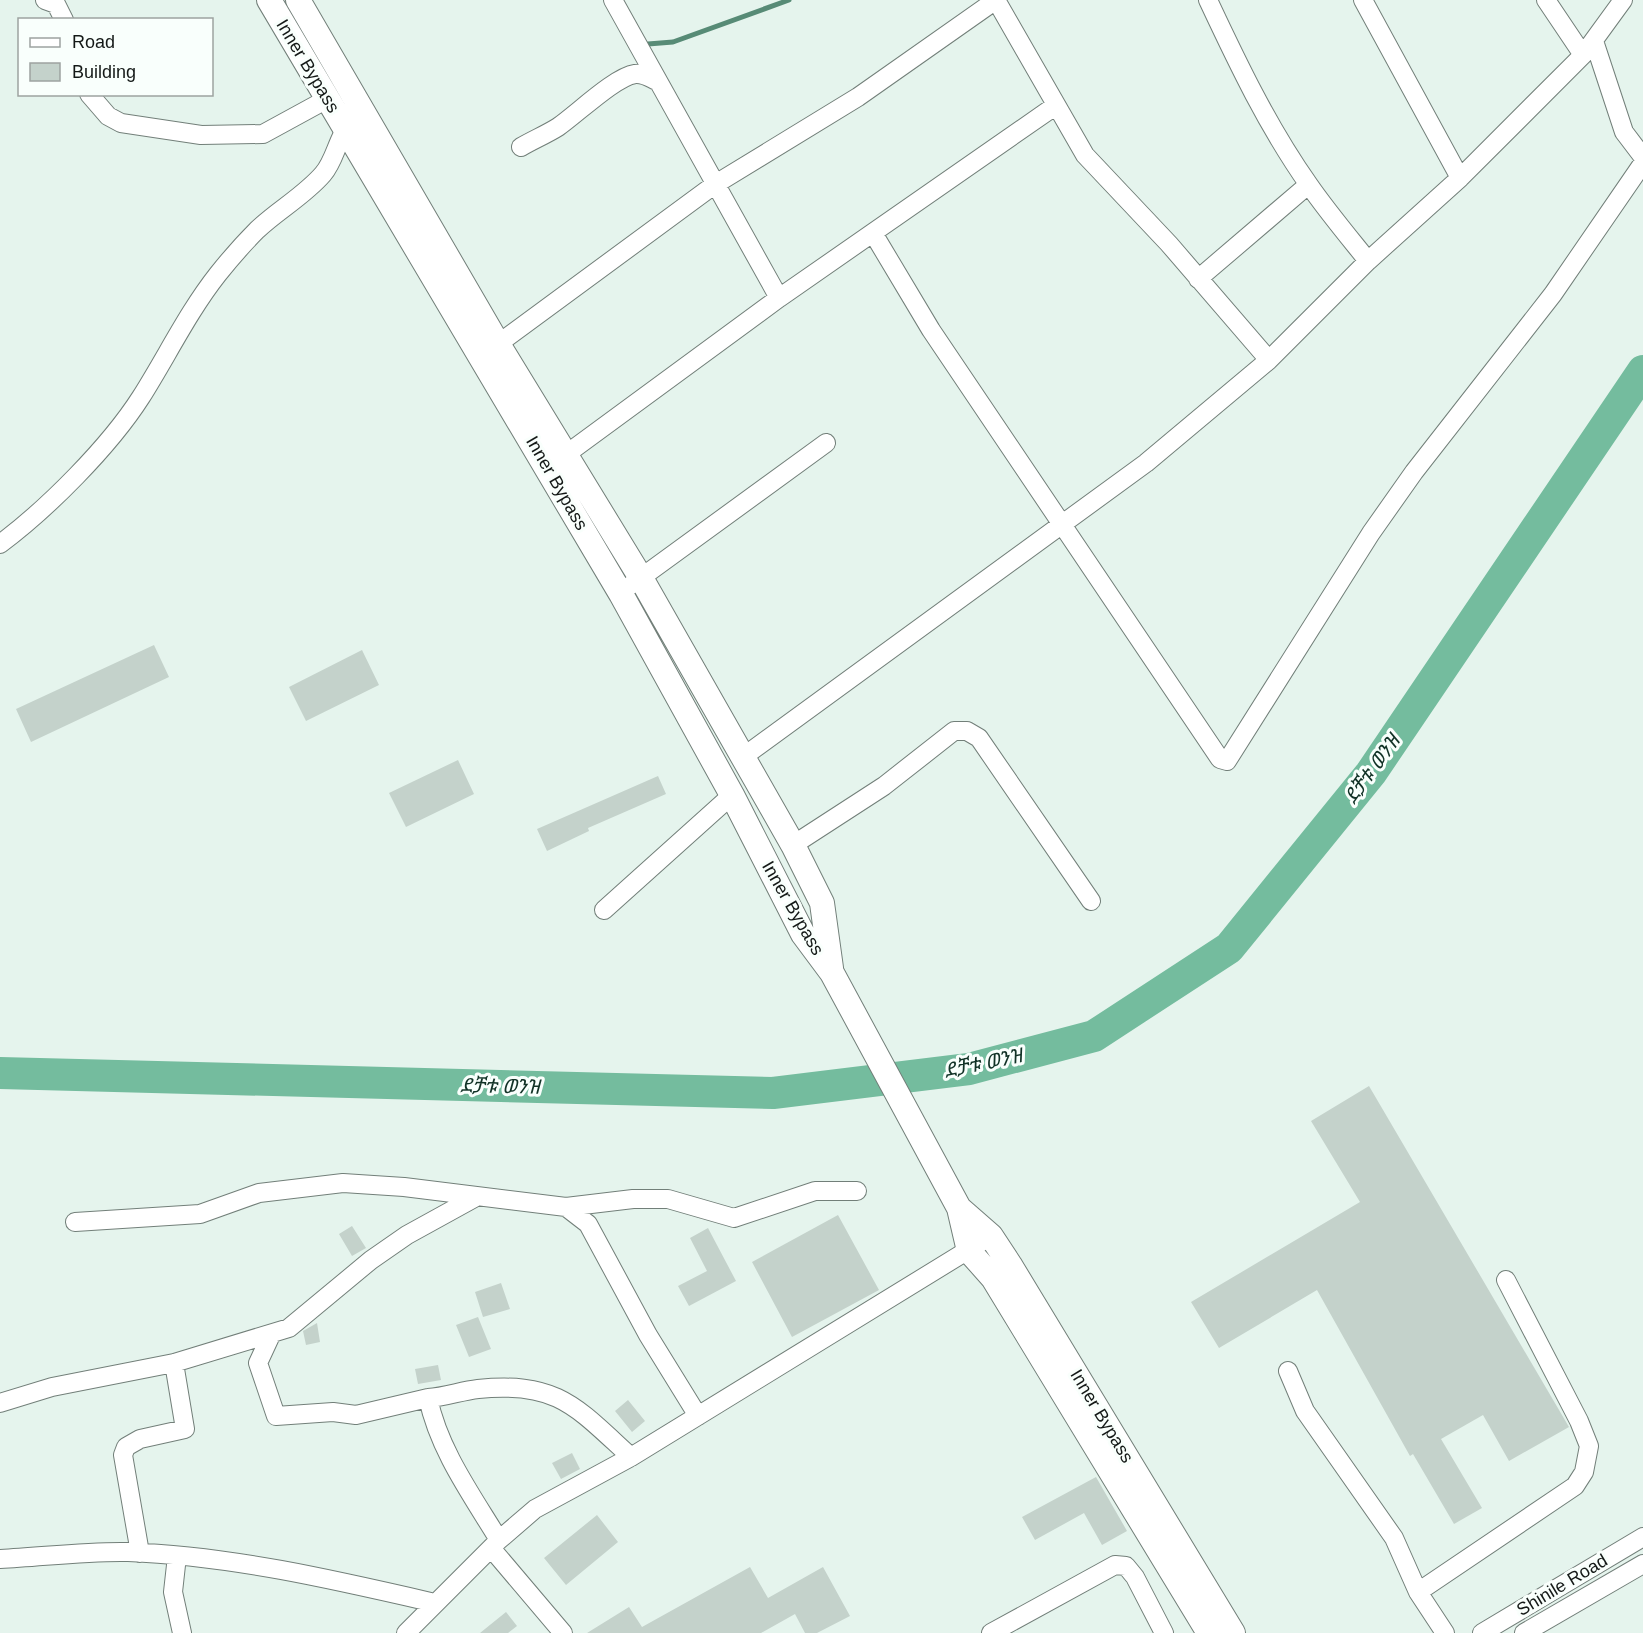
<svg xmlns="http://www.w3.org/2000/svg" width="1643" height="1633" font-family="Arial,'Noto Sans Ethiopic',sans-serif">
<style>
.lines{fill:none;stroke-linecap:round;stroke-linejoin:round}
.stream{stroke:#578b76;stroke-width:5}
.river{stroke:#74bc9e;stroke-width:32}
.building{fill:#c4d2cb}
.minor-casing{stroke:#727f79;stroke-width:20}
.major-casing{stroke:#727f79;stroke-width:26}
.minor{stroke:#fff;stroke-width:18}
.major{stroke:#fff;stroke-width:24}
.labels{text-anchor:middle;stroke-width:6;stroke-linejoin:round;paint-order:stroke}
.street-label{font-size:18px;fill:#141917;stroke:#f9fffc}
.water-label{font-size:20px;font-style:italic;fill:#113226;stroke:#f9fffc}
</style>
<rect width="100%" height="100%" fill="#e5f4ed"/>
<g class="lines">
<path class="stream" d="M648 44 673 42 789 0"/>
<path class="river" d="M0 1073 773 1093 969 1069 1094 1036 1229 948 1371 773 1643 371"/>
</g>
<path class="building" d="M154 645 169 677 31 742 16 709Z
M362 650 379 685 306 721 289 687Z
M458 760 474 794 406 827 389 793Z
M658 776 666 794 588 828 589 831 547 851 537 829Z
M1369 1086 1569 1427 1509 1461 1483 1415 1441 1439 1482 1508 1454 1524 1413 1454 1410 1456 1317 1290 1219 1348 1191 1302 1360 1202 1311 1121Z
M838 1215 879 1290 792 1337 752 1262Z
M352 1226 366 1248 352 1256 339 1234Z
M708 1228 736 1281 689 1306 678 1286 707 1271 690 1238Z
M501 1283 510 1309 483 1317 475 1292Z
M478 1317 491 1349 469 1357 456 1325Z
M317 1323 320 1342 306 1345 303 1331Z
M438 1365 441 1380 418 1384 415 1369Z
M628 1400 645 1421 632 1432 615 1411Z
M572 1453 580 1469 561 1479 552 1463Z
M1096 1477 1127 1531 1102 1545 1084 1513 1035 1540 1022 1517Z
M597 1515 618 1542 566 1585 544 1558Z
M750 1567 768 1598 823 1567 850 1616 817 1633H805L795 1614 761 1633H587L629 1607 642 1627Z
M506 1612 517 1626 508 1633H480Z"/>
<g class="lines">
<g class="minor-casing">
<path id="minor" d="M45 0 56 4 64 20
M613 0 779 298
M996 0 1085 155 1169 244 1269 360
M1208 0C1238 64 1268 127 1309 185 1327 211 1348 236 1368 261
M1363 0 1460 178
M1546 0 1583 55
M1594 41 1624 132 1643 157
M89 94 108 116 121 123 201 135 263 134 329 98
M521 147C533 140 547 134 558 127 578 113 615 77 635 74 644 73 650 78 657 81
M873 233 931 330 1220 759 1227 761 1371 533 1414 472 1553 294 1643 163
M1198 279 1308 185
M498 344 714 185 858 97 996 0
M557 461 779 298 1055 106
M0 544C47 509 109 447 141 397 167 356 188 312 218 274 230 259 244 243 257 230 278 210 304 196 323 174 336 159 337 137 351 123
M631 585 826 443
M743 757 1146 463 1269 360 1368 261 1460 178 1583 55 1623 0
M793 845 884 786 954 731H967L979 738 1091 901
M604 910 732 795
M566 1207 633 1199H668L734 1218 815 1191H857
M75 1222 200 1214 259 1193 343 1183 404 1187 566 1207 588 1224 648 1335 698 1416
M271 1335 258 1363 276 1416 333 1412 356 1415 428 1398C439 1450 471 1494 499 1540
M1288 1371 1305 1411 1394 1538 1418 1592 1445 1633
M428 1398C445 1397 461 1391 478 1389 558 1381 576 1407 631 1457
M0 1403 52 1387 174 1363 289 1328 371 1260 407 1235 476 1197
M491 1548 563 1633
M140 1553 123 1455 126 1447 140 1439 185 1429 174 1363
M177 1556 173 1592 182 1633
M0 1559C42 1557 86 1551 128 1552 232 1556 335 1580 435 1603
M1418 1592 1575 1486 1584 1472 1589 1446 1579 1421 1506 1280
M406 1633 499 1540 535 1509 631 1457 991 1236
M991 1633 1115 1565 1126 1566 1135 1577 1164 1633
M1482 1633 1643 1537
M1524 1633 1643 1564"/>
</g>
<g class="major-casing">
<path id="major" d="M269 0 621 594 732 795 803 934 832 973 959 1208 969 1251 993 1278 1209 1633
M298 0 498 344 641 578 793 845 822 903 831 968
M959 1208 991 1236 1010 1265 1233 1633"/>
</g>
<use href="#minor" class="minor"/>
<use href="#major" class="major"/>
</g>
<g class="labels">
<g class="street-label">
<text transform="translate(308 66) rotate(59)" y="6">Inner Bypass</text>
<text transform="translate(557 483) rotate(60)" y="6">Inner Bypass</text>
<text transform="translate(793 908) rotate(60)" y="6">Inner Bypass</text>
<text transform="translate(1102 1416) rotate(59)" y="6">Inner Bypass</text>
<text transform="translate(1562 1585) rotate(-31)" y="6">Shinile Road</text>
</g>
<g class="water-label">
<text transform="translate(1372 769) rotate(-54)" y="7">ደቻቱ ወንዝ</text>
<text transform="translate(983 1063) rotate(-12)" y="7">ደቻቱ ወንዝ</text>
<text transform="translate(500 1086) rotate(1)" y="7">ደቻቱ ወንዝ</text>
</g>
</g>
<rect x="18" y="18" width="195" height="78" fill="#f9fffc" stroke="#9da3a0" stroke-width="1.5"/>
<rect x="30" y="38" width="30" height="9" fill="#ffffff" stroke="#9da3a0" stroke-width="1.5"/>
<text x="72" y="48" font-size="18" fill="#141917">Road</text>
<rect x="30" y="63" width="30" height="18" fill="#c4d2cb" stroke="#9da3a0" stroke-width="1.5"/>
<text x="72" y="78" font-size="18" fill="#141917">Building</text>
</svg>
